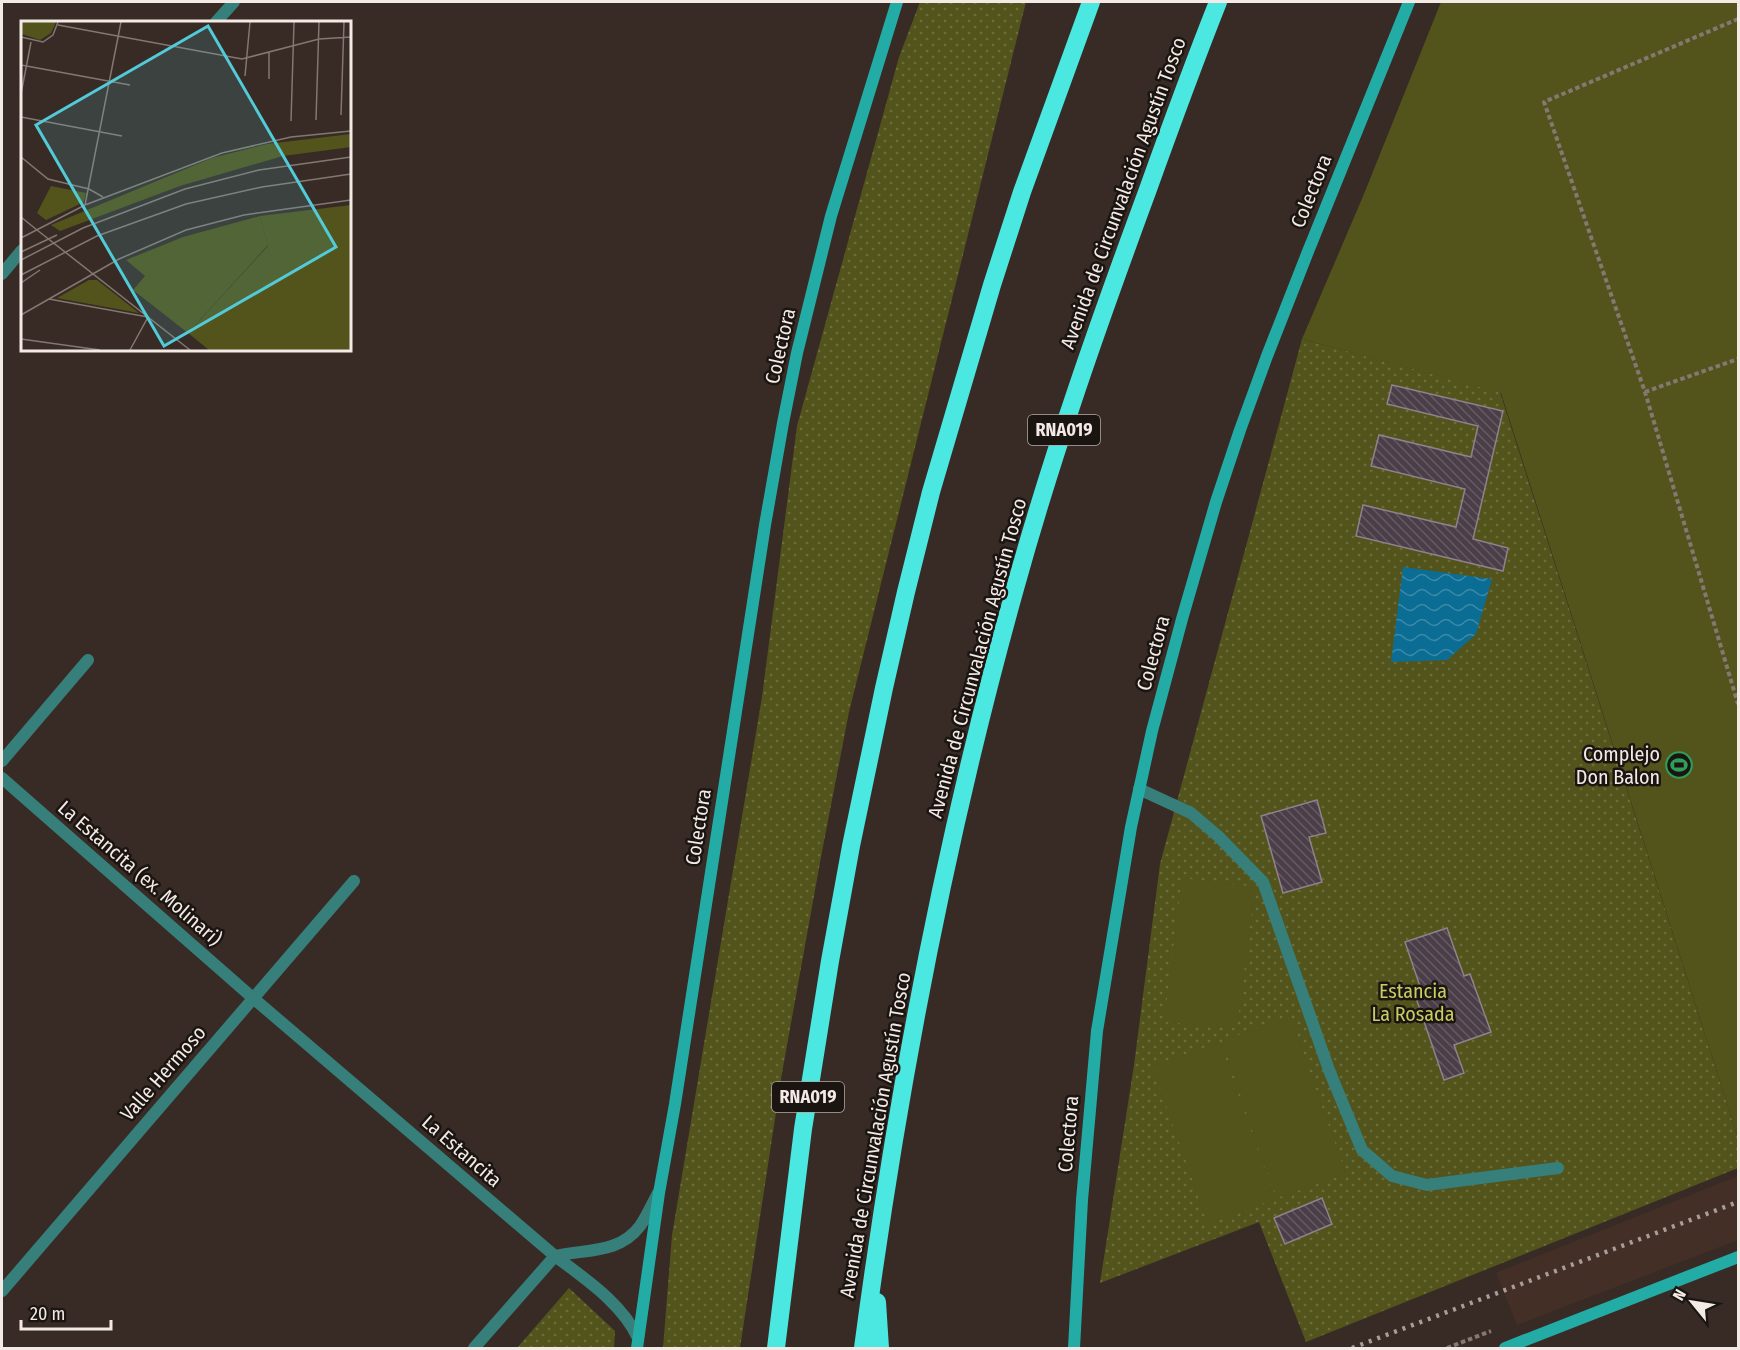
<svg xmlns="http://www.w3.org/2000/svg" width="1740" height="1350" font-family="'Fira Sans Condensed',sans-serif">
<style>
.built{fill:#432f26}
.grass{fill:url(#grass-dots)}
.garden{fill:#52541c}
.water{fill:url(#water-waves)}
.building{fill:url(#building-back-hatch);stroke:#8f828c;stroke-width:1.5}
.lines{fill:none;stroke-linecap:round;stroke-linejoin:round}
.path{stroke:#837872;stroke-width:4;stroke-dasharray:4.5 3;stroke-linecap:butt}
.service{stroke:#367f7b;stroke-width:12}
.minor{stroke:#367f7b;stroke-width:12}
.secondary{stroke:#23aca6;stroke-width:12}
.motorway{stroke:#4ae8e0;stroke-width:18}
.rail{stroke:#a89e99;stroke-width:4.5;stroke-dasharray:3 6;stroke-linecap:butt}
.labels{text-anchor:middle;stroke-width:5;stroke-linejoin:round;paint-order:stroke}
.shield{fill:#1b1512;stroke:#b2aaa6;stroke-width:1.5}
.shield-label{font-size:18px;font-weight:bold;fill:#f3eae6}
.street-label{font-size:20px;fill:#f3eae6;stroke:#1b1512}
.poi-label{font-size:20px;fill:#f3eae6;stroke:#1b1512;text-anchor:end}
.park-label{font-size:20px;fill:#c8cd62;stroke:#1b1512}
.inset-road{fill:none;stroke:#837772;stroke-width:1.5}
.view{fill:#52cbd8;fill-opacity:0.15;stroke:#52cbd8;stroke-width:3}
.inset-edge{fill:none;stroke:#f3eae6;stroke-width:3}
</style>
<defs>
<pattern id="grass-dots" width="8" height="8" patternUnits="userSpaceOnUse" patternTransform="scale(1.5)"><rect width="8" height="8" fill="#52541c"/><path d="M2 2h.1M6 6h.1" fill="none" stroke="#6b6d3d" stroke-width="1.8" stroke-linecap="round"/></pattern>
<pattern id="water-waves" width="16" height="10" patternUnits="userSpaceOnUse" patternTransform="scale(1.5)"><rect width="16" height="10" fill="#0b6d94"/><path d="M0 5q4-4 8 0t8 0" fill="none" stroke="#3b89a8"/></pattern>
<pattern id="building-back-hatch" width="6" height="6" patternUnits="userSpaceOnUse" patternTransform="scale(1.5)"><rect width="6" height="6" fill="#4b3e48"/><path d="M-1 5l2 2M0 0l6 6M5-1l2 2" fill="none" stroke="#655a62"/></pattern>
</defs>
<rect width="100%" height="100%" fill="#382b25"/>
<path class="built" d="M1738 1176V1240L1517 1325 1496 1273Z"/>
<path class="grass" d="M920 2H1026L849 712 821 857 782 1073 740 1348H663L672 1235 762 697 797 426 899 57Z
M1302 339 1500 392 1738 1138V1168L1306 1342 1259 1222 1100 1283 1134 1065 1160 864Z
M569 1288 615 1331 614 1348H517Z"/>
<path class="garden" d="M1441 2H1738V1138L1501 393 1302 339 1364 194Z
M1182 878 1255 887 1237 1028 1164 1022Z
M1290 1016 1346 1174 1277 1198 1222 1041Z
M1220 1042 1275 1199 1208 1224 1152 1066Z"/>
<path class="water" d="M1403 567 1492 579 1476 634 1447 660 1391 662Z"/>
<path class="building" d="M1392 385 1503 411 1473 539 1508 548 1503 571 1356 536 1363 505 1456 527 1465 489 1371 466 1379 435 1471 457 1478 426 1387 404Z
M1317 800 1326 833 1309 837 1322 882 1283 893 1261 816Z
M1447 928 1464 976 1470 974 1491 1032 1454 1045 1464 1073 1444 1080 1416 998 1423 995 1405 942Z
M1322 1198 1332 1224 1285 1244 1274 1218Z"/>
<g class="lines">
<path class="path" d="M1738 19 1544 102 1645 392 1738 704
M1645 392 1738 359
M1447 1348 1491 1331"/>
<path class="service" d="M1139 789 1191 813 1218 836 1263 882 1329 1070 1362 1150 1392 1176 1427 1185 1558 1168"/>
<path class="minor" d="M216 22 234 2
M2 274 22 250
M2 761 88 660
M2 778 253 998 555 1256C585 1279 622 1303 638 1338
M2 1291 354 881
M474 1348 555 1256C586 1249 619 1254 640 1226 647 1216 652 1204 658 1193"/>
<path class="secondary" d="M637 1348 659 1193 675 1104 765 525 783 423 797 353 831 216 897 2
M1074 1348 1082 1200 1097 1031 1131 827 1152 731 1182 619 1216 502 1240 430 1267 356 1307 254 1409 2
M1505 1348 1738 1257"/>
<path class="motorway" d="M877 1302 880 1348
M776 1348 803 1129 830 961 851 846 884 688 906 592 931 492 992 285 1022 192 1091 2
M863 1348C897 1092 946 834 1016 585 1053 452 1099 322 1147 192 1170 128 1193 65 1218 2"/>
<path class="rail" d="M1352 1348 1738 1202"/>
</g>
<defs>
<g id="stadium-ring" transform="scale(1.35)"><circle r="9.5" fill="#1b1512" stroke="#2e9e5b" stroke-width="1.5"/><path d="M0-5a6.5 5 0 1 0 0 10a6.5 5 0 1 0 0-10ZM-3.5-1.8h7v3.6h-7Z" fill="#2e9e5b"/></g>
</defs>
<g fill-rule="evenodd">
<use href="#stadium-ring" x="1679" y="765"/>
</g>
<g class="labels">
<g class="shield">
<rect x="1028" y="415" width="72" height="30" rx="4.5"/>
<rect x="772" y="1082" width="72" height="30" rx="4.5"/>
</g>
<g class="shield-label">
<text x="1064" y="436">RNA019</text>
<text x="808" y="1103">RNA019</text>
</g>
<g class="street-label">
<text transform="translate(1311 191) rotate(-68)" y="7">Colectora</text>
<text transform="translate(1123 193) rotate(-70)" y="7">Avenida de Circunvalación Agustín Tosco</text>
<text transform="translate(780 346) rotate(-77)" y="7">Colectora</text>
<text transform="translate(1153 653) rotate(-75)" y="7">Colectora</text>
<text transform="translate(977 658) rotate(-75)" y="7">Avenida de Circunvalación Agustín Tosco</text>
<text transform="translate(698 827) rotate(-81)" y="7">Colectora</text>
<text transform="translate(140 873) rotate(41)" y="7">La Estancita (ex. Molinari)</text>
<text transform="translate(163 1073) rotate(-49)" y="7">Valle Hermoso</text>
<text transform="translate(1068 1134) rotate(-85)" y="7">Colectora</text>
<text transform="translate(875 1135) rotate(-80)" y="7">Avenida de Circunvalación Agustín Tosco</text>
<text transform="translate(462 1151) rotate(41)" y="7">La Estancita</text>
</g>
<g class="poi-label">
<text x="1660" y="761">Complejo<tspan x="1660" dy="23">Don Balon</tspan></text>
</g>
<g class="park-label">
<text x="1413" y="998">Estancia<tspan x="1413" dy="23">La Rosada</tspan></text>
</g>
</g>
<g transform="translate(21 21)">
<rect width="330" height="330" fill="#382b25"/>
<path d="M0 1H35L30 12 19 19 1 13ZM330 113V126L262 135 159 165 39 210 30 204 191 137 246 123ZM30 165 65 172 63 181 25 199 16 192ZM239 195 247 224 167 312 112 269 124 255 105 239 162 216ZM68 259H76L118 292 36 277Z" fill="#52541c"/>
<path d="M330 184V329H188L167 312 247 225 239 195ZM162 220 166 229 147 238 142 228ZM136 230 152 243 137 262 120 248Z" fill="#52541c"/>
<path class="inset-road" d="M37 4 221 38 298 18 330 16M0 16 22 21 32 14 37 1M248 31V58M0 44 109 64M224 55 229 1M0 73 10 21M320 94 323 1M0 96 101 115M295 99 298 1M270 100 273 1M0 136 27 158 68 168 82 176M64 184 100 1M0 196 16 209M16 209 169 329M0 217 64 184 201 132 270 116 330 110M0 231 36 214M0 239 62 207 164 168 238 149 330 136M0 254 76 215 165 183 241 166 330 153M0 262 19 249M28 278 127 296 109 329M0 294 98 238 165 209 223 194 330 179M0 318 79 329"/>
<path class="view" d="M187 5 315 226 143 325 15 104Z"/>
<rect width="330" height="330" class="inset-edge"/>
</g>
<rect width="1740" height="1350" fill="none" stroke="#f3eae6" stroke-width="6"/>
<g transform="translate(1692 1302) rotate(300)" stroke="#1b1512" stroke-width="4.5" paint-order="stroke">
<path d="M0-4.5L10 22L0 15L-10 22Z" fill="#f3eae6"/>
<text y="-9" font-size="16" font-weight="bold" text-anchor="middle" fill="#f3eae6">N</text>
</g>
<path d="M21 1320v9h90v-9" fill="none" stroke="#f3eae6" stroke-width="3"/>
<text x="30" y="1320" font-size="18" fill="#f3eae6" stroke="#1b1512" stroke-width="4.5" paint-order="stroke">20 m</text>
</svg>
